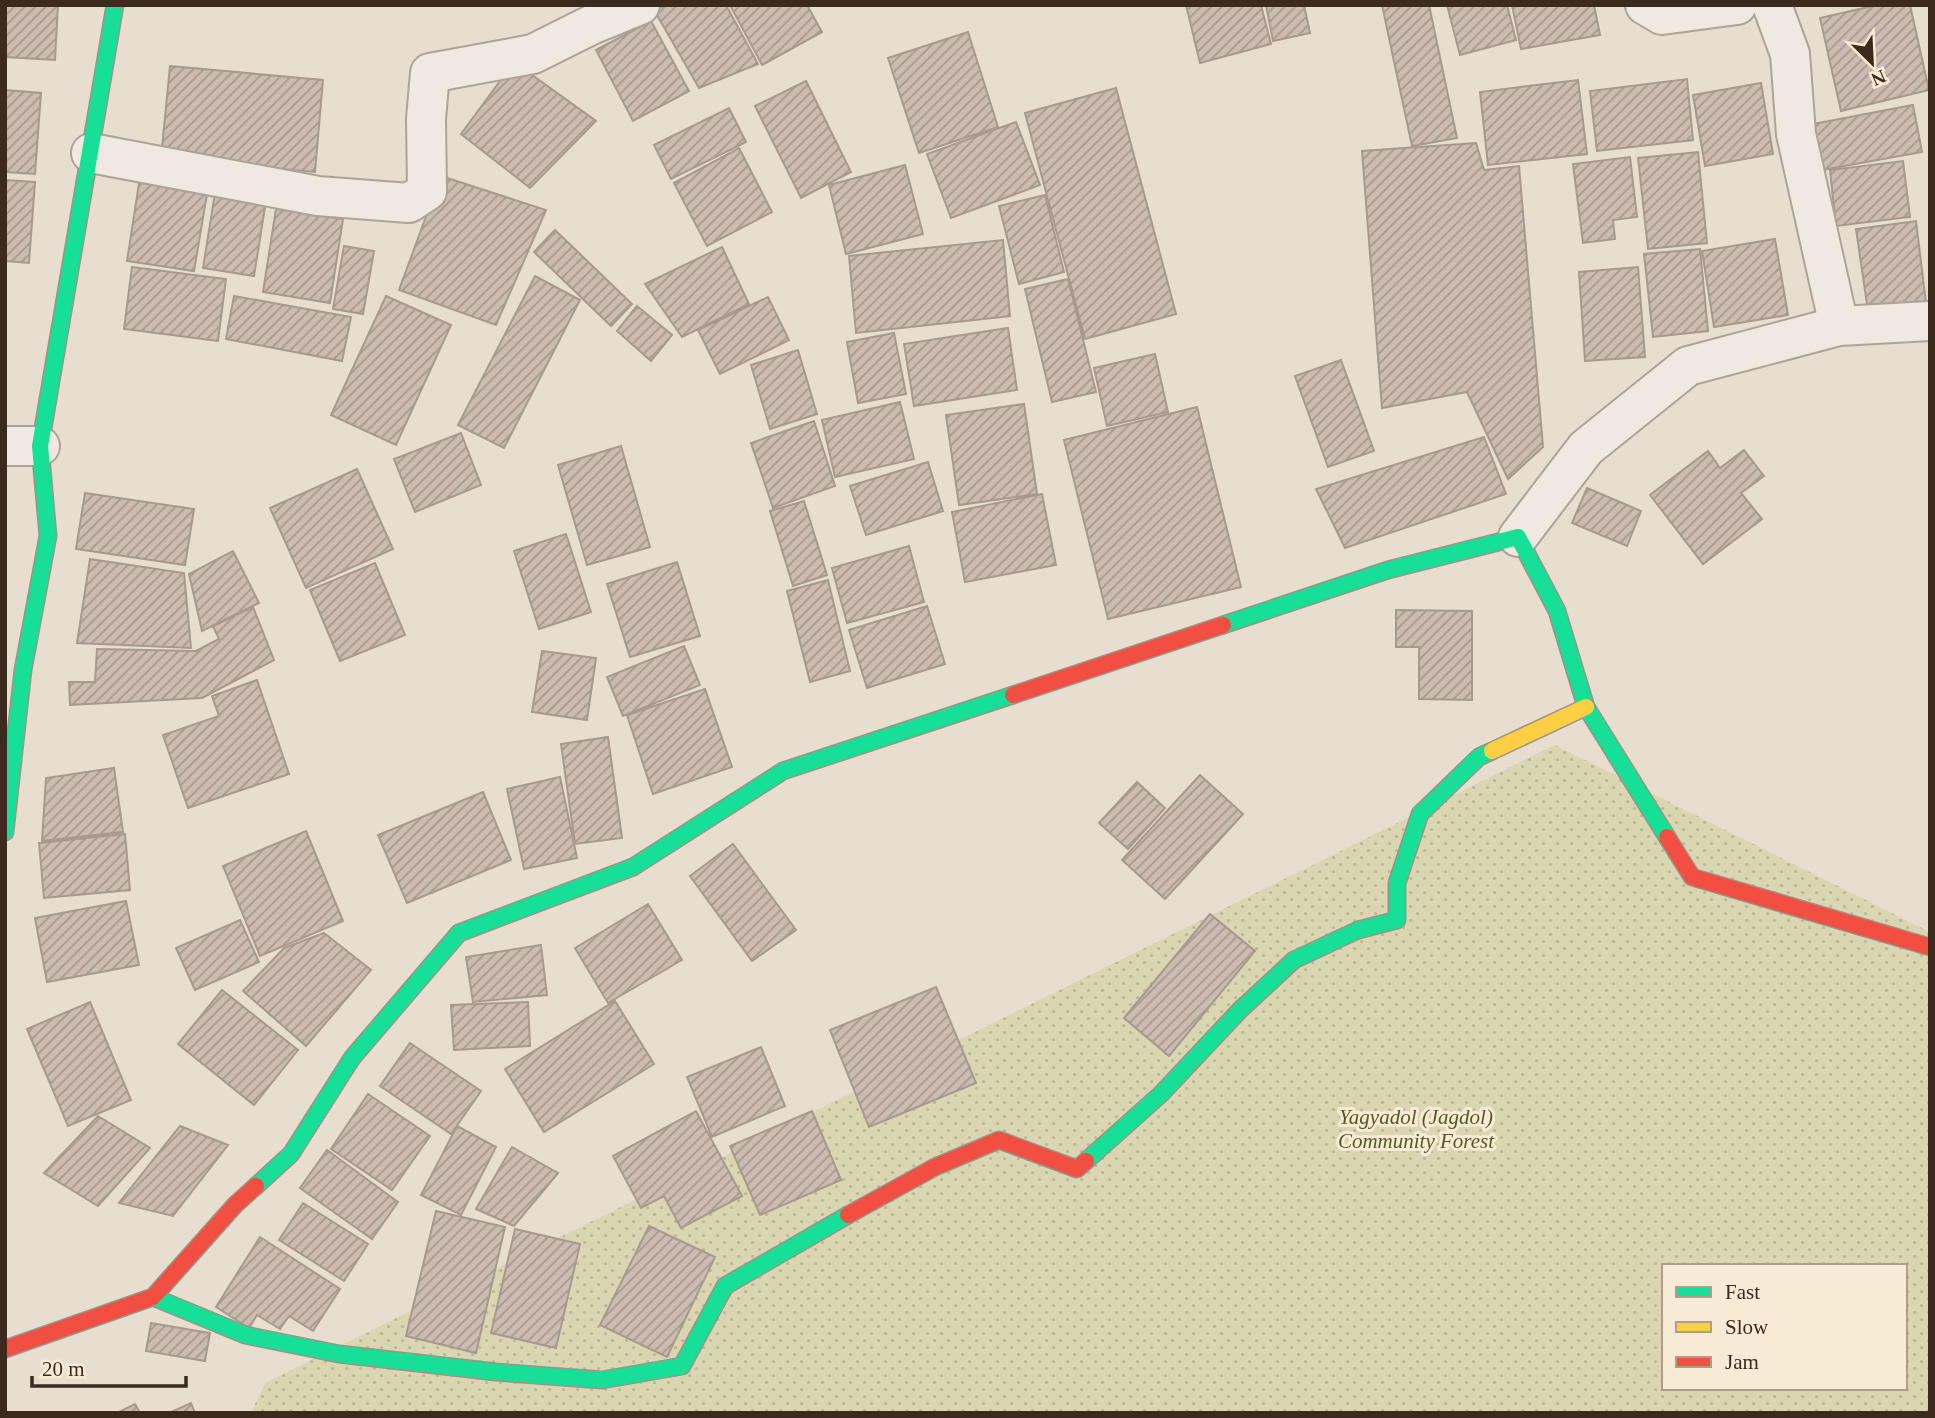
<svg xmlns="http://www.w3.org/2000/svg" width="1935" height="1418" font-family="'Times New Roman',serif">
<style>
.grass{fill:url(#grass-dots);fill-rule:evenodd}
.building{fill:url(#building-hatch);stroke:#a8998e;stroke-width:2}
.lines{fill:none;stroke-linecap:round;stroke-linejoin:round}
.street-casing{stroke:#ada398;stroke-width:42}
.fast-casing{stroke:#9c9388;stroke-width:19}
.slow-casing{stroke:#9c9388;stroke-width:19}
.jam-casing{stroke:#9c9388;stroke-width:19}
.street{stroke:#efe9e1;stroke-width:38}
.fast{stroke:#16e098;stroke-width:16}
.slow{stroke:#ffcf43;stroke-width:16}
.jam{stroke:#f24e42;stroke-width:16}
.labels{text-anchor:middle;stroke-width:6;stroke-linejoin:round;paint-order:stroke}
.park-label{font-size:21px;font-style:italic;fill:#525b24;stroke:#f8ebd5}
</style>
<defs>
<pattern id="grass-dots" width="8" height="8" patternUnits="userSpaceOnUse" patternTransform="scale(1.75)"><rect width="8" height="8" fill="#dad6b1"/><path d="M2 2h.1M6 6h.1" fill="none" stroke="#bcb898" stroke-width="1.8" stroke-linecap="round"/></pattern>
<pattern id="building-hatch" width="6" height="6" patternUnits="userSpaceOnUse" patternTransform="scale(1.75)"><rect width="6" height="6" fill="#cbbbb0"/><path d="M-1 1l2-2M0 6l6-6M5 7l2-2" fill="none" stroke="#a6988f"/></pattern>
</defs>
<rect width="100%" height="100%" fill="#e7decf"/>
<path class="grass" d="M1555 745 1930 932V1413H251L265 1383ZM1664 1266H1905V1388H1664Z"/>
<path class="building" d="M5 5H58L55 60 5 57Z
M666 5H726L758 64 699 88 654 10Z
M730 5H807L822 32 762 65Z
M1186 5H1261L1271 44 1200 63Z
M1266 5H1304L1310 33 1273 41Z
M1382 5H1429L1457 138 1412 146Z
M1447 5H1507L1516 40 1460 55Z
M1512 5H1594L1600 35 1521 49Z
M1877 5H1910L1929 90 1841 111 1820 18Z
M651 21 689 91 633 121 596 50Z
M968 32 998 127 919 153 888 58Z
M514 62 596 121 530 188 461 134Z
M170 66 323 80 315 172 161 158Z
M1687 79 1693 140 1597 151 1590 91Z
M1578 80 1587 154 1488 165 1480 92Z
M806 81 851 172 801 198 755 106Z
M1761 83 1773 154 1705 166 1693 95Z
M1116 88 1176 314 1085 339 1025 113Z
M5 90 41 93 35 174 5 172Z
M1913 105 1922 152 1822 170 1813 124Z
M729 108 746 142 671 179 654 145Z
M1016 122 1040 185 951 218 927 154Z
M1476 143 1484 170 1519 166 1543 447 1508 479 1467 392 1382 408 1362 151Z
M739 148 772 212 707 246 674 183Z
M1698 152 1707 243 1648 249 1638 158Z
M1630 157 1637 217 1613 220 1615 239 1583 243 1573 164Z
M1903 161 1910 217 1836 226 1830 170Z
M905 165 923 234 846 254 829 185Z
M441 176 546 210 496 325 399 290Z
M140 177 208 188 194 271 127 261Z
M5 180 35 182 29 263 5 261Z
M215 193 266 201 254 276 203 268Z
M1045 195 1064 272 1019 284 999 206Z
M276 209 343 219 330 303 263 292Z
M1916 221 1926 303 1868 311 1856 229Z
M555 230 632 304 611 326 534 252Z
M1775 239 1788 315 1714 327 1702 251Z
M1003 240 1010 316 856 333 849 256Z
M344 246 374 251 363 314 333 309Z
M722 247 749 304 682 337 645 284Z
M1700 249 1708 331 1653 337 1644 254Z
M132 267 226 279 218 341 124 329Z
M1638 267 1645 357 1585 361 1579 272Z
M535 276 580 300 504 448 458 425Z
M1068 279 1096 392 1052 402 1025 289Z
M234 296 351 317 342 361 226 339Z
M386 296 451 325 396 445 331 415Z
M768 297 789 340 720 374 698 330Z
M637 306 672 335 651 361 617 331Z
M1008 328 1017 390 914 406 904 344Z
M894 333 906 394 858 403 847 342Z
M798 350 817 414 770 429 751 365Z
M1155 354 1168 412 1107 426 1094 368Z
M1341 360 1374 451 1328 467 1295 376Z
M900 402 914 459 835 477 822 420Z
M1024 404 1037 494 959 505 946 415Z
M1197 407 1241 587 1108 619 1064 440Z
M814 421 835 486 773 508 751 443Z
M461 433 481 485 415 512 394 459Z
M1484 437 1506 494 1345 548 1316 489Z
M621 446 650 547 587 565 558 465Z
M1744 450 1764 476 1741 493 1762 519 1703 564 1650 495 1708 451 1720 468Z
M928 462 943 511 866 535 850 486Z
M357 469 393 549 306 588 270 508Z
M1587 488 1641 511 1627 546 1572 523Z
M85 493 194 509 185 565 76 549Z
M1042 494 1056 565 965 582 952 512Z
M804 501 827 575 793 586 770 511Z
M566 534 591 612 539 629 514 551Z
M909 546 924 602 847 623 832 568Z
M233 551 259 603 202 631 189 574Z
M90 559 184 573 191 648 77 643Z
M677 562 700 636 630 657 607 584Z
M375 563 405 635 340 661 310 590Z
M828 580 850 671 810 682 787 591Z
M927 606 945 664 867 688 849 630Z
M253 607 274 660 202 698 70 705 69 682H95L97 649 196 651 219 639 213 626Z
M1396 610 1472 611V700L1419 699V647H1396Z
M684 646 700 685 623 716 607 677Z
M542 651 596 658 587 720 532 712Z
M257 680 289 774 188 808 163 735 219 716 212 696Z
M705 689 732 767 653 794 627 715Z
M608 737 622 838 575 844 561 744Z
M114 768 123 832 42 841 46 778Z
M1200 775 1243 814 1165 899 1122 860Z
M560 777 577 858 524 869 507 789Z
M1137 782 1165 808 1128 849 1099 823Z
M483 792 511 860 407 903 378 835Z
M306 831 343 921 260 956 223 866Z
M125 834 130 890 44 898 39 843Z
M733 844 796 930 752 961 690 876Z
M126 901 139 965 47 982 35 918Z
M648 904 682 960 608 1003 575 948Z
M1210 914 1255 951 1169 1056 1124 1018Z
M240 920 259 962 195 990 176 948Z
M324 933 371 970 306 1046 243 991 284 948Z
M541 945 547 995 473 1002 466 957Z
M936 987 976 1083 869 1127 830 1030Z
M222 990 298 1050 254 1105 178 1044Z
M615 1001 654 1064 544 1132 505 1069Z
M90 1002 131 1100 68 1126 27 1029Z
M528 1002 530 1046 454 1050 451 1005Z
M410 1043 481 1091 451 1134 380 1086Z
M761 1047 785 1106 712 1137 687 1077Z
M368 1094 430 1136 392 1190 331 1149Z
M696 1111 742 1196 681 1228 664 1196 641 1208 613 1156Z
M812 1111 841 1180 760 1215 730 1146Z
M98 1116 150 1148 98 1206 44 1173Z
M180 1126 228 1145 173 1216 119 1203Z
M457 1126 496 1147 461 1215 421 1195Z
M512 1147 558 1173 514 1226 476 1209Z
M327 1150 398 1202 372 1239 300 1188Z
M303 1203 368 1244 344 1281 279 1240Z
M436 1211 505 1227 476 1353 406 1336Z
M649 1226 715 1257 667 1357 600 1325Z
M515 1229 580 1244 556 1348 491 1333Z
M260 1237 340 1289 313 1331 289 1316 280 1329 257 1315 249 1328 216 1307Z
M151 1323 210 1333 205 1361 146 1351Z
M191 1403 195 1413H169Z
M135 1404 140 1413H117Z"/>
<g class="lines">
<g class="street-casing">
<path id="street" d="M1645 5 1662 15 1737 5
M1772 5 1790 54 1796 134 1839 326
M91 153 318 196 409 203 427 191 426 119 430 73 533 54 591 25 640 5
M5 446H40
M1518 537 1586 448 1688 366 1839 326 1930 321"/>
</g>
<g class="fast-casing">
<path id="fast" d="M1223 625 1388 570 1518 537 1557 611 1586 707 1667 837
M5 832 23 670 48 536 40 446 115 5
M1086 1161 1161 1094 1240 1010 1294 960 1358 930 1397 920V883L1420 814 1479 757 1492 751
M256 1186 291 1154 352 1058 459 933 633 867 783 771 1013 695
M153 1297 245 1335 339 1354 496 1372 602 1380 682 1366 725 1286 848 1215"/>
</g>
<g class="slow-casing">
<path id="slow" d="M1492 751 1586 707"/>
</g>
<g class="jam-casing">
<path id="jam" d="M1013 695 1223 625
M1667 837 1692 877 1930 947
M848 1215 935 1167 999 1140 1077 1169 1086 1161
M5 1349 153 1297 235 1205 256 1186"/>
</g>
<use href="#street" class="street"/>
<use href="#fast" class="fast"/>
<use href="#slow" class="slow"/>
<use href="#jam" class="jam"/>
</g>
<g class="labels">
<g class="park-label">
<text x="1416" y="1124">Yagyadol (Jagdol)<tspan x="1416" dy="24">Community Forest</tspan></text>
</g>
</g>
<rect width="1935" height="1418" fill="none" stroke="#3d2a1e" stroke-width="14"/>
<rect x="1662" y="1264" width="245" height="126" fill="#f8ebd5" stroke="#ad9e8c" stroke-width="2"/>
<rect x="1676" y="1287" width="35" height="10" fill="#16e098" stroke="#ad9e8c" stroke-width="2"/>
<text x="1725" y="1299" font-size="21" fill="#3d2a1e">Fast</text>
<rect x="1676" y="1322" width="35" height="10" fill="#ffcf43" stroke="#ad9e8c" stroke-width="2"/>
<text x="1725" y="1334" font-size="21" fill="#3d2a1e">Slow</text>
<rect x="1676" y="1357" width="35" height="10" fill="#f24e42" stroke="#ad9e8c" stroke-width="2"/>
<text x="1725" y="1369" font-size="21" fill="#3d2a1e">Jam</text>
<g transform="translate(1872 63) rotate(156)" stroke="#f8ebd5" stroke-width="5" paint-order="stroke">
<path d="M0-5L12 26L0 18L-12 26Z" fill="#3d2a1e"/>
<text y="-10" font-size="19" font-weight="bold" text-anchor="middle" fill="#3d2a1e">N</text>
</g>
<path d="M32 1376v10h154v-10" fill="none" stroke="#3d2a1e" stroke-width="3.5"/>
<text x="42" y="1376" font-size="21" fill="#3d2a1e" stroke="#f8ebd5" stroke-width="5" paint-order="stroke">20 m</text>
</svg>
